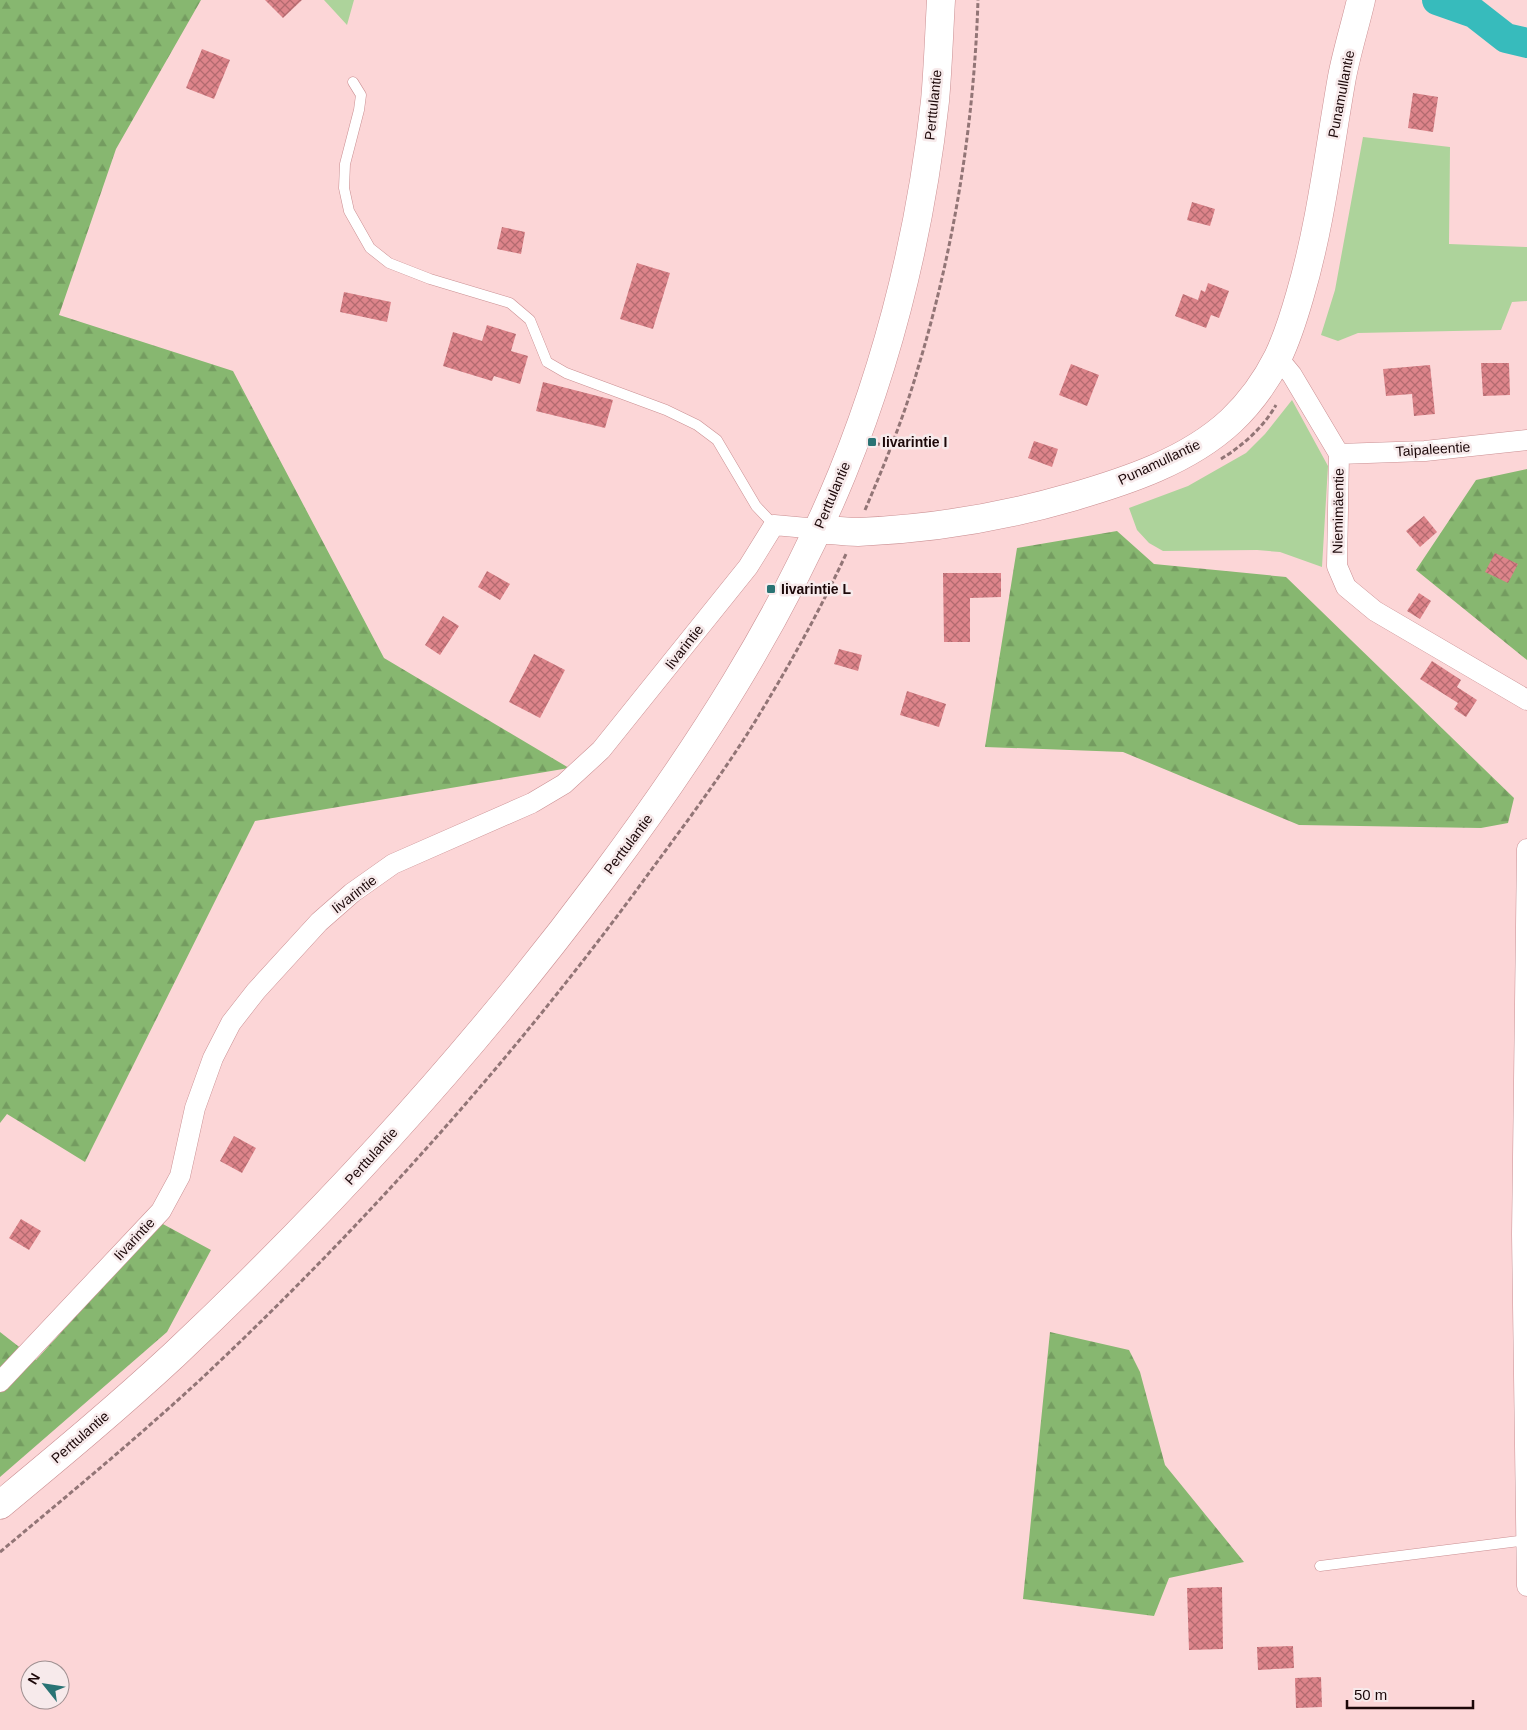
<svg xmlns="http://www.w3.org/2000/svg" width="1527" height="1730" font-family="Arial,sans-serif">
<style>
.grass{fill:#add39b}
.forest{fill:url(#forest-firs)}
.lines{fill:none;stroke-linecap:round;stroke-linejoin:round}
.river{stroke:#37bbbc;stroke-width:30}
.building{fill:url(#building-cross-hatch)}
.lane-casing{stroke:#ca8f92;stroke-width:11}
.street-casing{stroke:#ca8f92;stroke-width:21}
.secondary-casing{stroke:#ca8f92;stroke-width:29}
.path{stroke:#927576;stroke-width:3;stroke-dasharray:5 2.5;stroke-linecap:butt}
.lane{stroke:#fff;stroke-width:10}
.street{stroke:#fff;stroke-width:20}
.secondary{stroke:#fff;stroke-width:28}
.poi-dot{fill:#297374;stroke:#f7eaeb;stroke-width:2}
.labels{text-anchor:middle;stroke-width:5;stroke-linejoin:round;paint-order:stroke}
.street-label{font-size:14px;fill:#1c0809;stroke:#f7eaeb}
.poi-label{font-size:14px;font-weight:bold;fill:#1c0809;stroke:#f7eaeb;text-anchor:start}
</style>
<defs>
<pattern id="forest-firs" width="22" height="20" patternUnits="userSpaceOnUse" patternTransform="scale(1.25)"><rect width="22" height="20" fill="#87b770"/><path d="M5 1l3.5 6h-7zM16 11l3.5 6h-7z" fill="#749c60"/></pattern>
<pattern id="building-cross-hatch" width="8" height="8" patternUnits="userSpaceOnUse" patternTransform="scale(1.25)"><rect width="8" height="8" fill="#dd848a"/><path d="M0 0l8 8M0 8l8-8" fill="none" stroke="#b26a6f"/></pattern>
</defs>
<rect width="100%" height="100%" fill="#fcd6d7"/>
<path class="grass" d="M324 0H354L347 25Z
M1363 137 1450 147 1449 244 1527 247V301L1512 302 1501 330 1358 333 1338 341 1321 335 1335 290Z
M1292 400 1328 466 1322 567 1280 552 1257 550 1163 551 1149 543 1137 530 1129 508 1188 486 1246 453 1265 434Z"/>
<path class="forest" d="M0 0H201L116 149 59 315 233 371 384 658 569 768 255 821 85 1162 7 1114 0 1123Z
M1527 469V660L1416 570 1476 480Z
M1117 531 1154 564 1286 577 1514 798 1508 823 1481 828 1299 825 1123 752 985 747 1017 548Z
M161 1223 211 1250 167 1332 0 1477V1332L36 1360Z
M1050 1332 1129 1350 1140 1372 1165 1465 1244 1562 1169 1578 1154 1616 1023 1599Z"/>
<g class="lines">
<path class="river" d="M1437 0 1474 13 1506 38 1527 43"/>
</g>
<path class="building" d="M265 0H302L283 18Z
M202 49 230 60 214 99 186 88Z
M1413 93 1438 97 1433 132 1408 128Z
M1192 202 1215 209 1210 226 1187 220Z
M502 227 525 232 521 254 497 249Z
M637 263 670 273 653 329 620 319Z
M1208 283 1229 291 1219 318 1211 315 1206 328 1175 316 1183 294 1198 300 1201 290 1205 292Z
M344 292 391 302 387 322 340 312Z
M487 325 516 334 511 351 528 356 520 384 494 376 492 381 443 366 453 332 482 341Z
M1481 363H1509L1510 395 1483 396Z
M1071 364 1099 375 1087 406 1059 395Z
M1430 365 1435 414 1414 416 1412 394 1386 396 1383 369Z
M543 382 613 400 605 428 536 411Z
M1034 441 1058 449 1052 467 1028 458Z
M1424 516 1437 532 1420 547 1406 531Z
M1495 553 1518 564 1508 583 1485 572Z
M487 571 510 584 500 600 478 587Z
M943 573H1001V597L970 598V642H944Z
M1419 593 1431 601 1420 619 1407 611Z
M443 616 459 626 440 655 425 645Z
M839 649 862 655 858 671 834 664Z
M534 654 565 670 540 718 509 702Z
M1432 661 1461 680 1457 687 1477 700 1466 717 1454 709 1458 703 1420 679Z
M907 691 946 704 939 727 900 715Z
M234 1136 256 1148 242 1173 220 1161Z
M21 1219 41 1231 29 1250 9 1238Z
M1222 1587 1223 1649 1189 1650 1187 1588Z
M1293 1646 1294 1668 1258 1670 1257 1647Z
M1321 1677 1322 1707 1296 1708 1295 1678Z"/>
<g class="lines">
<g class="lane-casing">
<path id="lane" d="M353 82 361 95 359 110 345 164 344 188 349 211 370 248 389 263 430 279 510 303 530 320 547 362 566 373 666 410 697 425 717 440 756 506 774 525
M1320 1566 1527 1540"/>
</g>
<g class="street-casing">
<path id="street" d="M1278 358 1292 375 1339 454 1337 566 1346 587 1375 611 1527 700
M1339 454 1425 451 1527 440
M1527 849 1522 1234 1527 1586
M0 1382 161 1211 180 1176 195 1108 213 1058 231 1023 256 991 319 922 352 893 393 864 532 803 564 784 601 750 748 567 774 525 818 529"/>
</g>
<g class="secondary-casing">
<path id="secondary" d="M818 529C831 530 845 532 858 532 930 529 1003 517 1072 497 1127 481 1188 461 1231 421 1250 403 1266 381 1278 357 1287 338 1294 316 1300 295 1321 224 1329 150 1342 77 1347 51 1355 26 1361 0
M0 1505C59 1456 118 1407 174 1355 330 1208 475 1049 603 877 697 751 782 620 842 474 890 356 921 228 935 101 938 68 939 34 941 0"/>
</g>
<path class="path" d="M875 443 891 448
M1221 459C1242 446 1263 428 1276 405
M865 510C885 463 904 417 918 368 954 249 974 125 978 0
M0 1552C68 1495 136 1439 201 1379 365 1225 516 1056 649 873 688 820 728 767 762 710 793 659 822 606 847 552"/>
<use href="#lane" class="lane"/>
<use href="#street" class="street"/>
<use href="#secondary" class="secondary"/>
</g>
<g class="poi-dot">
<rect x="867" y="437" width="10" height="10" rx="2.5"/>
<rect x="766" y="584" width="10" height="10" rx="2.5"/>
</g>
<g class="labels">
<g class="street-label">
<text transform="translate(1341 94) rotate(-79)" y="5">Punamullantie</text>
<text transform="translate(933 105) rotate(-84)" y="5">Perttulantie</text>
<text transform="translate(1433 449) rotate(-4)" y="5">Taipaleentie</text>
<text transform="translate(1159 462) rotate(-25)" y="5">Punamullantie</text>
<text transform="translate(832 495) rotate(-67)" y="5">Perttulantie</text>
<text transform="translate(1338 511) rotate(-89)" y="5">Niemimäentie</text>
<text transform="translate(684 647) rotate(-52)" y="5">Iivarintie</text>
<text transform="translate(628 844) rotate(-53)" y="5">Perttulantie</text>
<text transform="translate(354 894) rotate(-38)" y="5">Iivarintie</text>
<text transform="translate(371 1156) rotate(-48)" y="5">Perttulantie</text>
<text transform="translate(134 1239) rotate(-47)" y="5">Iivarintie</text>
<text transform="translate(80 1437) rotate(-41)" y="5">Perttulantie</text>
</g>
<g class="poi-label">
<text x="882" y="447">Iivarintie I</text>
<text x="781" y="594">Iivarintie L</text>
</g>
</g>
<g transform="translate(45 1685) rotate(300)"><circle r="24" fill="#f7eaeb" stroke="#9f9091"/>
<path d="M0-4L9 19L0 12L-9 19Z" fill="#297374"/>
<text y="-8" font-size="14" font-weight="bold" text-anchor="middle" fill="#1c0809">N</text>
</g>
<path d="M1347 1700v8h126v-8" fill="none" stroke="#1c0809" stroke-width="2.5"/>
<text x="1354" y="1700" font-size="15" fill="#1c0809" stroke="#f7eaeb" stroke-width="4" paint-order="stroke">50 m</text>
</svg>
